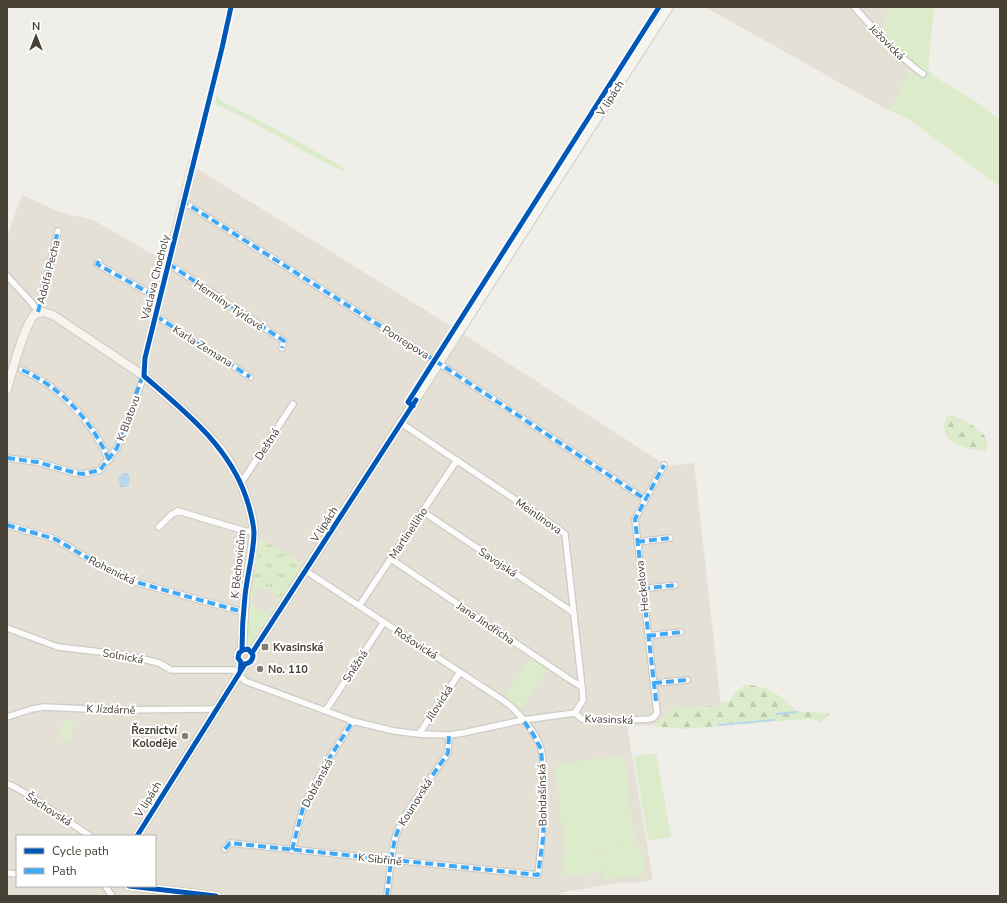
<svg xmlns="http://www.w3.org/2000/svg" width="1007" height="903" font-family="'Nunito Sans',sans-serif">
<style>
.residential{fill:#e4e0d6;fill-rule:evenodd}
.green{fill:#dcebc9}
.forest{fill:url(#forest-firs)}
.park{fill:url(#park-tufts)}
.water{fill:url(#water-ripples)}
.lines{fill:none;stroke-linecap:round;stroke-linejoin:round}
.stream{stroke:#b9d8ef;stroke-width:2}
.street-casing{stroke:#cecbc6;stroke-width:8}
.secondary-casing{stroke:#d0cbc0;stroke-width:10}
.street{stroke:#fdfcfc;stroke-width:5.5}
.secondary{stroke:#f6f4ee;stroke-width:8}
.quiet{stroke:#3fa9f5;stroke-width:4;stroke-dasharray:8 4;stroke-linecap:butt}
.cycleway-casing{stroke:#fff;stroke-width:8}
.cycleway{stroke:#0057b8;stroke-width:5}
.poi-dot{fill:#827d74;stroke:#fff;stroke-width:1.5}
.labels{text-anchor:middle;stroke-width:4;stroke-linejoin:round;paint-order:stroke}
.street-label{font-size:11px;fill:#464035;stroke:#fff}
.poi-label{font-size:11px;font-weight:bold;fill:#464035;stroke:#fff;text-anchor:start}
</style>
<defs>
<pattern id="forest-firs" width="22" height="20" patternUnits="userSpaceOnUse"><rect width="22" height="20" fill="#dcebc9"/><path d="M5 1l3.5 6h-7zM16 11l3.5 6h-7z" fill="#becbad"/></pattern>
<pattern id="park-tufts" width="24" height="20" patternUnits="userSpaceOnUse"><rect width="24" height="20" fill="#dcebc9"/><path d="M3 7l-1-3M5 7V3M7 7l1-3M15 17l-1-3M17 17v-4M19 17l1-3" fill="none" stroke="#becbad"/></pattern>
<pattern id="water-ripples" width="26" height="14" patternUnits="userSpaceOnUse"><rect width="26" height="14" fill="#b9d8ef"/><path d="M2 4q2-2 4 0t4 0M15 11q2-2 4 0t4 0" fill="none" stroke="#a0bace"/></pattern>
</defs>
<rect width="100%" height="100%" fill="#f0eee9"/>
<path class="residential" d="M705 7H890L879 33 911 67 890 111Z
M189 158 197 163 196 168 454 328 667 466 694 463 721 706 675 707 655 725 627 726 653 880 632 883 626 882 563 892 559 896H7V237L22 195 60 212 93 220 163 260ZM17 836H155V886H17Z"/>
<path class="green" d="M890 7H934L928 69 935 77 978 103 1000 120V187L907 118 890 111 911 67 879 33Z
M216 94 221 101 285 134 336 163 342 166 345 172C301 153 261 123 216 105Z
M248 606 271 615 249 649 245 647Z
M531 657 548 669 521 709 503 699Z
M64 719 74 721 69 741 59 739Z
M656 753 671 837 648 841 634 757Z
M624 756 635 845 565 853 555 764Z
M641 845 645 875 603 880 599 850Z
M598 850 601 872 564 876 561 854Z"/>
<path class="forest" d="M947 416H953L963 420 973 426 985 436 988 445 985 451C964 449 935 443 947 416Z
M746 684 767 689 778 695 796 710 804 712 828 713 829 715 820 722 813 719H804L682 729 653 726 675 707 721 706 722 702 730 701 736 692Z"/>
<path class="park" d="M260 538 303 564 277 605 274 604 277 597C274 591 263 587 257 589L251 602 253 606 268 613 271 610 273 606 276 608 271 615 251 607 250 604Z"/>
<path class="water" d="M127 473 130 476 129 485 126 487H121L118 479 122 474Z"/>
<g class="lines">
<path class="stream" d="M777 714 797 712
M719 725 774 720"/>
<g class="street-casing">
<path id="street" d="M854 7C876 31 897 55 923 74
M99 261 97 264 160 299
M169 264 284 341 282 348
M7 276 32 303 38 312
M38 312 58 231
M156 316 250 377
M22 370C61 387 92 421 109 460
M401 423 559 529 565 534 582 687 583 700 575 713
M7 458 37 462 76 473 83 474 100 470 117 448 144 376 145 358 184 202 434 360 645 499
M241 483 293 404
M422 511 574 613
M7 525 55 539 98 564 132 581 243 612
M159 527 171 515 178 511 245 531 254 532
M637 542 670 538
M391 559 569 679 582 687
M642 589 675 585
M359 606 457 460
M7 628 58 647 127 655 159 663 171 670H234L245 681 353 721 394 731 419 734 449 735 463 733 523 720 575 713
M648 636 681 632
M654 683 687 680
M326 710 384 622
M575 713 582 719 608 721 649 719 653 718 657 713 635 519 664 465
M7 717 32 709 44 707 110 710 217 709
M419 734 460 672
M7 784 13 786 35 799 90 836
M225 849 230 843 538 875C542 842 544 813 543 780 543 770 544 759 541 749 537 734 517 710 504 701L306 571
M292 850 304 804 330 757 353 721
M7 873 17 874
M105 886 112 896
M387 896 391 860 395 838 399 828 407 812 448 753 449 735"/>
</g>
<g class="secondary-casing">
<path id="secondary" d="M7 389C12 372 24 325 35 314L43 312 53 315 144 376 197 423 220 448 231 464 241 483 251 512 254 532 253 540 245 596 242 650
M238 656a7 7 0 1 1 14 0a7 7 0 1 1-14 0Z
M252 653 669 7
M137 836 245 664
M129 886 216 896"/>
</g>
<use href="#street" class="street"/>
<use href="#secondary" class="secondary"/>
<path class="quiet" d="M184 205V202L434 360 645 499
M99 261 97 264 160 299
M169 264 284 341 282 348
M38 312 58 231
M156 316 250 377
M22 370C61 387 92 421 109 460
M7 458 37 462 76 473 83 474 100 470 117 448 144 372
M7 525 55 539 98 564 132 581 243 612
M637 542 670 538
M642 589 675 585
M648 636 681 632
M654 683 687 680
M656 701 635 519 664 465
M225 849 230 843 538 875 543 838 544 804 542 762 541 749 533 734 523 720
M292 850 304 804 330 757 353 721
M387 896 391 860 395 838 399 828 407 812 448 753 449 735"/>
<g class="cycleway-casing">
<path id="cycleway" d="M231 7 222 48 145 358 144 376C184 411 228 445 246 497 250 509 253 520 254 532 254 553 247 575 245 596 243 614 242 632 242 650
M413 406 408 402 659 7
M252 653 416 400
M137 836 242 669 245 664C250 663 253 660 253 655L248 649 243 650 239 653 238 658 241 662 240 672
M129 886 216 896"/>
</g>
<use href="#cycleway" class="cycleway"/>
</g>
<g class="poi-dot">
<rect x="261" y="643" width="8" height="8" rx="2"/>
<circle cx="260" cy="669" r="4"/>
<circle cx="185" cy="736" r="4"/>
</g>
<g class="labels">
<g class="street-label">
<text transform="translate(887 42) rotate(45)" y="4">Ježovická</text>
<text transform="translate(610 98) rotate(-57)" y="4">V lipách</text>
<text transform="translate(48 272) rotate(-76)" y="4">Adolfa Pecha</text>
<text transform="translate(155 277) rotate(-76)" y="4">Václava Chocholy</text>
<text transform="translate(229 305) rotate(34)" y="4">Hermíny Týrlové</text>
<text transform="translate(406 342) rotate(32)" y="4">Ponrepova</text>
<text transform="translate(203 346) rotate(32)" y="4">Karla Zemana</text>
<text transform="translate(128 418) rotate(-70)" y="4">K Blatovu</text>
<text transform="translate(267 444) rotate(-57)" y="4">Deštná</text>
<text transform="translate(539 516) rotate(35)" y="4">Meinlinova</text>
<text transform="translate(324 524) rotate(-57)" y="4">V lipách</text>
<text transform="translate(408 533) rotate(-56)" y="4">Martinelliho</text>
<text transform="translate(498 562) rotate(34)" y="4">Savojská</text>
<text transform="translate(238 564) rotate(-84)" y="4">K Běchovicům</text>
<text transform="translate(112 570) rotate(26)" y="4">Rohenická</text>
<text transform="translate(642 586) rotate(-96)" y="4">Heckelova</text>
<text transform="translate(486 623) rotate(34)" y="4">Jana Jindřicha</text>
<text transform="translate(416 643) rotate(33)" y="4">Rošovická</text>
<text transform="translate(123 656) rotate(10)" y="4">Solnická</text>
<text transform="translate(355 666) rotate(-57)" y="4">Sněžná</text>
<text transform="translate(439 703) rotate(-57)" y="4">Jílovická</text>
<text transform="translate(111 709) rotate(2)" y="4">K Jízdárně</text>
<text transform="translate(609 719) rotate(2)" y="4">Kvasinská</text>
<text transform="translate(317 783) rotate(-62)" y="4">Dobřanská</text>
<text transform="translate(542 795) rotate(-91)" y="4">Bohdašínská</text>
<text transform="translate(148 799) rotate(-58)" y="4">V lipách</text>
<text transform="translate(415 802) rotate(-58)" y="4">Kounovská</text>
<text transform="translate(49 809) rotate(33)" y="4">Šachovská</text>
<text transform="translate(380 859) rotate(6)" y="4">K Sibřině</text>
</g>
<g class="poi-label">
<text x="273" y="651">Kvasinská</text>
<text x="268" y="673">No. 110</text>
<text x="177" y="734" text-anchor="end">Řeznictví<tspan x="177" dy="13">Koloděje</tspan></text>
</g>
</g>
<rect width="1007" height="903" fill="none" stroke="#464035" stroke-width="16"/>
<rect x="16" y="835" width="140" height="52" fill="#ffffff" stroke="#b5b3ae"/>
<rect x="24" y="848" width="20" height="6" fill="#0057b8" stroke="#b5b3ae"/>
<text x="52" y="855" font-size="12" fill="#464035">Cycle path</text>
<rect x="24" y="868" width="20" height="6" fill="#3fa9f5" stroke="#b5b3ae"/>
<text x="52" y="875" font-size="12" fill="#464035">Path</text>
<g transform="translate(36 36)" stroke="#ffffff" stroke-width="3" paint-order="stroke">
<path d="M0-3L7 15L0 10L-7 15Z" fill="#464035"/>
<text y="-6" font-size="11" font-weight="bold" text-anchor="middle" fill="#464035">N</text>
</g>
</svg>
